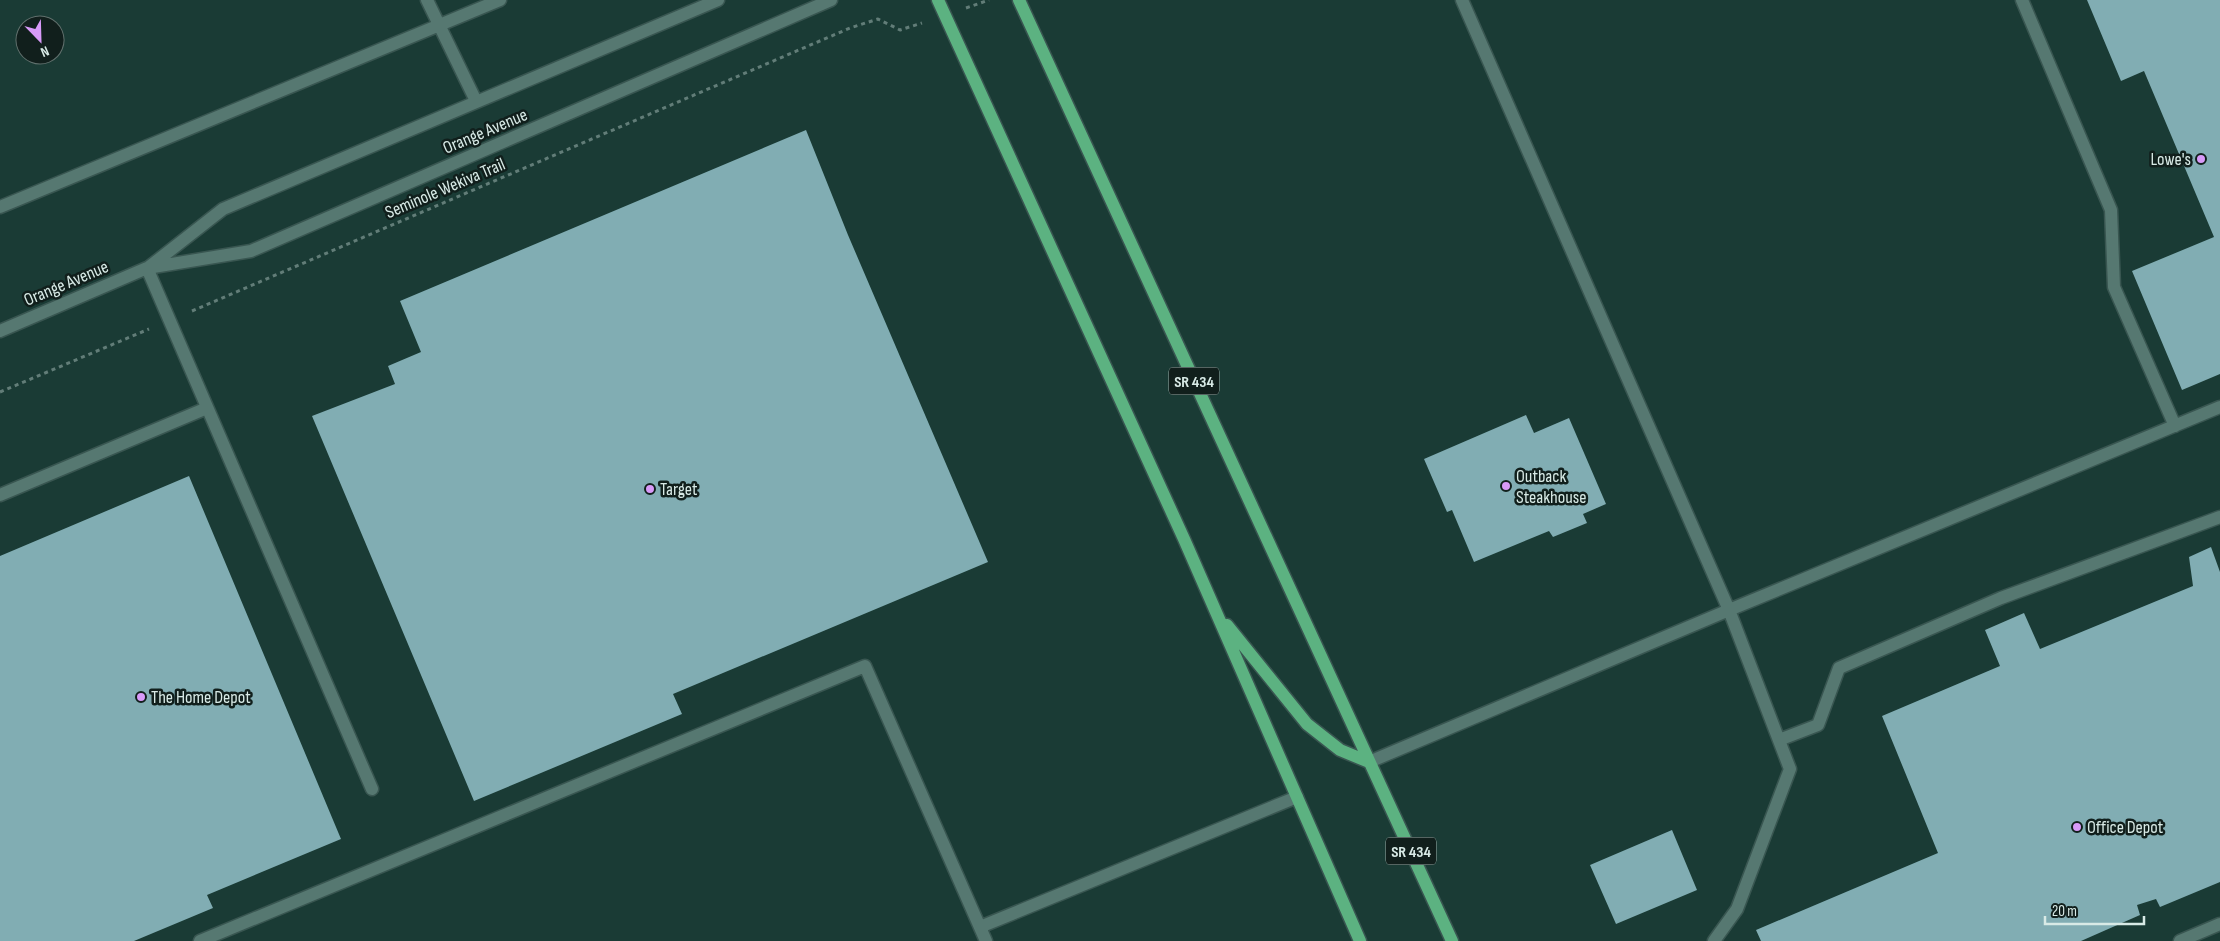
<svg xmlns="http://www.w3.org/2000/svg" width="2220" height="941" font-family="'Sofia Sans Condensed',sans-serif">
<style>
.building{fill:#81adb3}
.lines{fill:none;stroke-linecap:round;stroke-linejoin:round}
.minor-casing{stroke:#395651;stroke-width:15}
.major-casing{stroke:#395651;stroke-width:15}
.path{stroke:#627d78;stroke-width:3;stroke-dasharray:4 4;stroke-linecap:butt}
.minor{stroke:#567871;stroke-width:12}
.major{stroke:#5cb281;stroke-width:12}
.poi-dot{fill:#d89af8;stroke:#111f1c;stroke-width:2}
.labels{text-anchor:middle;stroke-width:5;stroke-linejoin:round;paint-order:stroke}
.shield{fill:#111f1c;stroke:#9cada9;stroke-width:1}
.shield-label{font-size:16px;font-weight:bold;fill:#d8eae6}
.street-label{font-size:18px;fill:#d8eae6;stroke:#111f1c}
.poi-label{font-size:18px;fill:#d8eae6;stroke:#111f1c;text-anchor:start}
</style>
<rect width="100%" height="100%" fill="#1a3b35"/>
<path class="building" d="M2087 0H2220V374L2182 390 2132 271 2214 237 2144 71 2121 81Z
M806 130 848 235 988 562 673 694 682 714 474 801 312 416 395 384 388 366 421 352 400 301Z
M1526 415 1534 433 1569 418 1606 504 1583 514 1587 523 1553 537 1549 531 1474 562 1452 510 1447 512 1424 459Z
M189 476 341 839 207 895 213 908 134 941H0V556Z
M2211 547 2220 572V882L2160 907 2156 899 2137 905 2140 915 2081 941H1761L1756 930 1938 853 1882 716 2000 666 1985 630 2024 613 2040 649 2193 586 2189 557Z
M1672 830 1697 890 1616 924 1590 865Z"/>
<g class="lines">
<g class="minor-casing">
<path id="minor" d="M427 0 476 101
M1462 0 1729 610 1790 769 1737 909 1714 941
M2022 0 2111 210 2114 287 2175 426
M0 207 500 0
M149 267 223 209 718 0
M147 268 372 789
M0 331 147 268 251 251 831 0
M0 495 207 408
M1779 740 1818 725 1839 668 2001 598 2220 517
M1369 762 1729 610 2220 407
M980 927 1297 797
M200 941 865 666 986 941
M2180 941 2220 924"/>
</g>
<g class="major-casing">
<path id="major" d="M938 0 1184 539 1360 941
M1019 0 1452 941
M1227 625 1307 724 1340 750 1369 762"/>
</g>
<path class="path" d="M966 8 989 0
M192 311 850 28 878 19 900 30 922 23
M0 392 149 329"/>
<use href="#minor" class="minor"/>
<use href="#major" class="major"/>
</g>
<g class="poi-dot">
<circle cx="2201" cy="159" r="5"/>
<circle cx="1506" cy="486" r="5"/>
<circle cx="650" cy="489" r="5"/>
<circle cx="141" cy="697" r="5"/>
<circle cx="2077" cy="827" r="5"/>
</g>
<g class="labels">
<g class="shield">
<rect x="1169" y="367.5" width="50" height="27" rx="4"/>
<rect x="1386" y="837.5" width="50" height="27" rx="4"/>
</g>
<g class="shield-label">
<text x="1194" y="387">SR 434</text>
<text x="1411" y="857">SR 434</text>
</g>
<g class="street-label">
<text transform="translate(485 131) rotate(-23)" y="6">Orange Avenue</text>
<text transform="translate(445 188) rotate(-23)" y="6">Seminole Wekiva Trail</text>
<text transform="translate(66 283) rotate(-23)" y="6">Orange Avenue</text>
</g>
<g class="poi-label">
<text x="2191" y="165" text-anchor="end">Lowe's</text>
<text x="1516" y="482">Outback<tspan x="1516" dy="21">Steakhouse</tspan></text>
<text x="660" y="495">Target</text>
<text x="151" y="703">The Home Depot</text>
<text x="2087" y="833">Office Depot</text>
</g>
</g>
<g transform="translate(40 40) rotate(157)"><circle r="24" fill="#111f1c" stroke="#61706d"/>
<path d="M0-4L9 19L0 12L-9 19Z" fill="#d89af8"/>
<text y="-8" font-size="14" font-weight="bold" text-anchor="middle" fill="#d8eae6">N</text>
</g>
<path d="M2045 916v8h99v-8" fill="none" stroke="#d8eae6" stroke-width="2.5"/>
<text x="2052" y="916" font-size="15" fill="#d8eae6" stroke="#111f1c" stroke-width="4" paint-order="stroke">20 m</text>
</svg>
